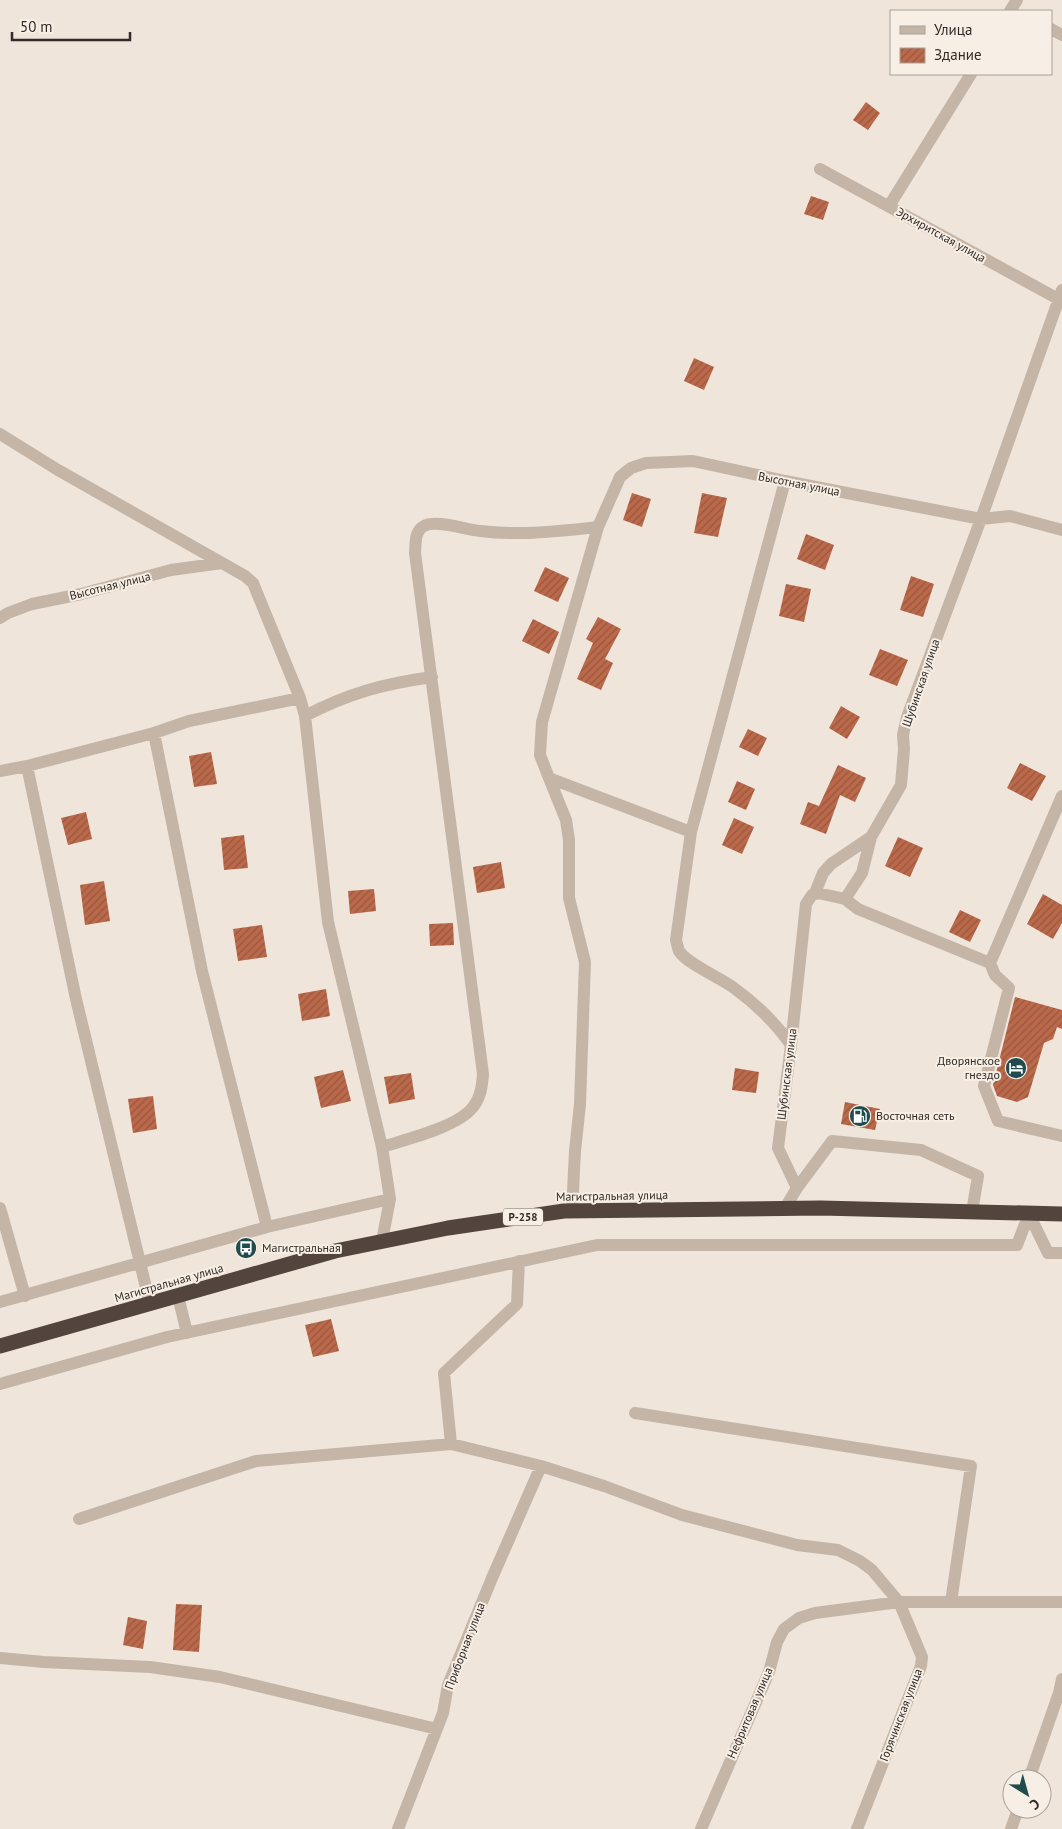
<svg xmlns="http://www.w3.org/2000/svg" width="1062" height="1829" font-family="'PT Sans',sans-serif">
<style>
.building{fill:url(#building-hatch)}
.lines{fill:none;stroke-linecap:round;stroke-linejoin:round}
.minor{stroke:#c5b5a7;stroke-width:12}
.highway{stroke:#53453e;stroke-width:15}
.labels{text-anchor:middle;stroke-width:4;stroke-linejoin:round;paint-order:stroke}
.shield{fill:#f7efe5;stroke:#6d6660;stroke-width:1}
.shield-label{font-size:11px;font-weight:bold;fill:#322b27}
.street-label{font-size:12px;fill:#322b27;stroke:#f7efe5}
.poi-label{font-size:12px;fill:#322b27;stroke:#f7efe5;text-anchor:start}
</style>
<defs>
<pattern id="building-hatch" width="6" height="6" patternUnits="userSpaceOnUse" patternTransform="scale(1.25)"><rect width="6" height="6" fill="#bb694b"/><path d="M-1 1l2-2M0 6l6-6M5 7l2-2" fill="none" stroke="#99573e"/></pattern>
</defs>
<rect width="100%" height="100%" fill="#efe5da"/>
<path class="building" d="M866 102 880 113 868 130 853 120Z
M811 196 829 202 823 220 804 214Z
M694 358 714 367 704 390 684 381Z
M632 493 651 499 642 527 623 520Z
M702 493 727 498 718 537 694 533Z
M806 534 834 545 825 570 797 559Z
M545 567 569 578 558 602 534 591Z
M911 576 934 584 923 617 900 610Z
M786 584 811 589 804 622 779 616Z
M598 617 621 629 605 659 613 663 601 690 577 679 593 643 586 639Z
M533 619 559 632 549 654 522 641Z
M880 649 908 660 897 686 869 675Z
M841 706 860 717 847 739 829 728Z
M748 729 767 738 758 756 739 747Z
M211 752 217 784 194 787 189 756Z
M1020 763 1046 776 1032 801 1007 788Z
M838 765 866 778 855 802 840 795 826 834 800 824 808 802 819 806Z
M737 781 755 789 746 810 728 802Z
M86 812 92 839 68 845 61 818Z
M734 818 754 827 742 854 722 845Z
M244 835 248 868 224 870 221 838Z
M898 837 923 848 910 877 885 866Z
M501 862 505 888 477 893 473 867Z
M104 881 110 921 85 925 80 885Z
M374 889 376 911 350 914 348 891Z
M1043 894 1062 905V923L1053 939 1027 924Z
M960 910 981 920 970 942 949 932Z
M453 923 454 945 430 946 429 924Z
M262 925 267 957 238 961 233 929Z
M326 989 330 1016 302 1021 298 994Z
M1015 997 1062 1010V1029L1057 1027 1053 1039 1044 1043 1028 1097 1017 1102 997 1096 993 1085Z
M735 1068 759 1072 756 1093 732 1090Z
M343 1070 351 1101 321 1108 314 1077Z
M411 1073 415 1099 389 1104 384 1077Z
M153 1096 157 1129 133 1133 128 1099Z
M845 1102 880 1109 875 1130 841 1124Z
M331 1319 339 1351 313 1357 305 1325Z
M176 1604 202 1605 199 1652 173 1650Z
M128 1617 147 1621 143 1649 123 1645Z"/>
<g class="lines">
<path class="minor" d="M1010 11 1017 0
M1051 29 1062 35
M820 169 1062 301
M889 206 971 74
M0 434 58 470 245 576 253 583 300 698 305 716 328 922 382 1147 390 1199 382 1241
M0 618 8 613 32 604 81 594 171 570 222 563
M305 716C349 693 383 684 432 677
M154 733 189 721 300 698
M0 771 27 766
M549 778 566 820 569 840V898L585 962 580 1104 575 1151 572 1211
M1062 796 990 963 995 975 1009 988 984 1086 998 1121 1062 1136
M691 832 785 481
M815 893 823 873 831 864 871 837
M845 899 858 909 990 963
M791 1045C775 1022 756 1004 734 988 721 978 687 964 679 951 678 948 677 944 676 940L691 832 549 778 540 755 542 722 598 527 620 477 631 468 646 463 693 461 785 481 981 519 1010 516 1062 530
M382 1147C407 1139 458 1127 473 1107 481 1097 482 1086 483 1074L415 553C416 544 414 531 424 526 436 519 466 530 480 531 520 536 559 531 598 527
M797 1188 778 1148 791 1045 806 904 812 895 818 893 845 899 862 873 871 837 901 785 904 749 903 735 907 717 981 519 1062 290
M0 1208 25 1296
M785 1208 797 1188 832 1141 921 1150 978 1176 972 1212
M1029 1214 1048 1253H1062
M178 1296 187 1333
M0 1302 267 1227 390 1199
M150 1304 76 999 27 766 154 733 202 971 267 1227
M0 1384 167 1337 597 1245H1017L1029 1214
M635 1413 971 1466 951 1602
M451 1444 444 1373 517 1304 519 1261
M79 1519 256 1461 451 1444 541 1466 604 1486 682 1515 797 1545 838 1550 860 1561 872 1570 899 1602 922 1657 921 1666 857 1829
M0 1658 44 1662 150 1667 220 1677 437 1729
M1029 1779 1059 1693 1062 1679
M398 1829 443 1713 448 1685 492 1578 541 1466
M701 1829 769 1672 777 1642 784 1629 799 1618 815 1613 899 1602H1062
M1011 1829 1018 1809"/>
<path class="highway" d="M0 1346 335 1251 448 1228 564 1211 821 1208 1062 1214"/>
</g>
<defs>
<g id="hotel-disc" transform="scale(1.125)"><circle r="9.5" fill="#204c50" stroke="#f7efe5"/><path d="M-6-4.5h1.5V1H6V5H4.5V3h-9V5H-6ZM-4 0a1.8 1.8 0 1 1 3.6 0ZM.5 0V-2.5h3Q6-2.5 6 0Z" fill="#fff"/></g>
<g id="fuel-disc" transform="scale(1.125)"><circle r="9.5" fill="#204c50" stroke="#f7efe5"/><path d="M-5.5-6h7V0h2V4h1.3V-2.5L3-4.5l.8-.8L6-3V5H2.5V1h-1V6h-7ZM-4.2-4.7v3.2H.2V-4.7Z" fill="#fff"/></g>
<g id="bus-disc" transform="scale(1.125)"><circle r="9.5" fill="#204c50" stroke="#f7efe5"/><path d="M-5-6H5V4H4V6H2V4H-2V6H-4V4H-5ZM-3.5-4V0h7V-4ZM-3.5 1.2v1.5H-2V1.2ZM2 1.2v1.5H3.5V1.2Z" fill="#fff"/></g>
</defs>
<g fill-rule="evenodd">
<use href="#hotel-disc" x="1016" y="1068"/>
<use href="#fuel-disc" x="860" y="1116"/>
<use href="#bus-disc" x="246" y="1248"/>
</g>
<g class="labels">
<rect class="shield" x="503" y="1208.5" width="40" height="17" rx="4"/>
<g class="shield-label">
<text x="523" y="1221">Р-258</text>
</g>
<g class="street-label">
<text transform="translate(941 235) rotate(29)" y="4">Эрхиритская улица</text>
<text transform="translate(799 484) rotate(11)" y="4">Высотная улица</text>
<text transform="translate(110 586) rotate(-14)" y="4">Высотная улица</text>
<text transform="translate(921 683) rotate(-71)" y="4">Шубинская улица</text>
<text transform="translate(787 1074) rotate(-83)" y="4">Шубинская улица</text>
<text transform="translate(612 1196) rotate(-1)" y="4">Магистральная улица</text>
<text transform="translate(169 1283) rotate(-16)" y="4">Магистральная улица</text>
<text transform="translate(465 1646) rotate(-69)" y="4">Приборная улица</text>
<text transform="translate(750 1713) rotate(-67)" y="4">Нефритовая улица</text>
<text transform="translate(901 1715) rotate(-69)" y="4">Горячинская улица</text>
</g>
<g class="poi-label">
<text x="1000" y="1065" text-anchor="end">Дворянское<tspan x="1000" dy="14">гнездо</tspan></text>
<text x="876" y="1120">Восточная сеть</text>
<text x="262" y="1252">Магистральная</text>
</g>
</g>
<rect x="890" y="10" width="162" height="65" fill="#f7efe5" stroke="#a8a199"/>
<rect x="900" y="26" width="25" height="8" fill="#c5b5a7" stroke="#a8a199"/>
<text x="934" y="35" font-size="15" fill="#322b27">Улица</text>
<rect x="900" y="48" width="25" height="15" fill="url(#building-hatch)" stroke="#a8a199"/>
<text x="934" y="60" font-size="15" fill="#322b27">Здание</text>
<g transform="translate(1027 1794) rotate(143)"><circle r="24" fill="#f7efe5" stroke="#a8a199"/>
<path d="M0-4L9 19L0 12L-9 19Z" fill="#204c50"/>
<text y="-8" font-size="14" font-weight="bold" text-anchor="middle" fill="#322b27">С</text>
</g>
<path d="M12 32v8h118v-8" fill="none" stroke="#322b27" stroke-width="2.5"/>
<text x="20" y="32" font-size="15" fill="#322b27" stroke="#f7efe5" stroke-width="4" paint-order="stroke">50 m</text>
</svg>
